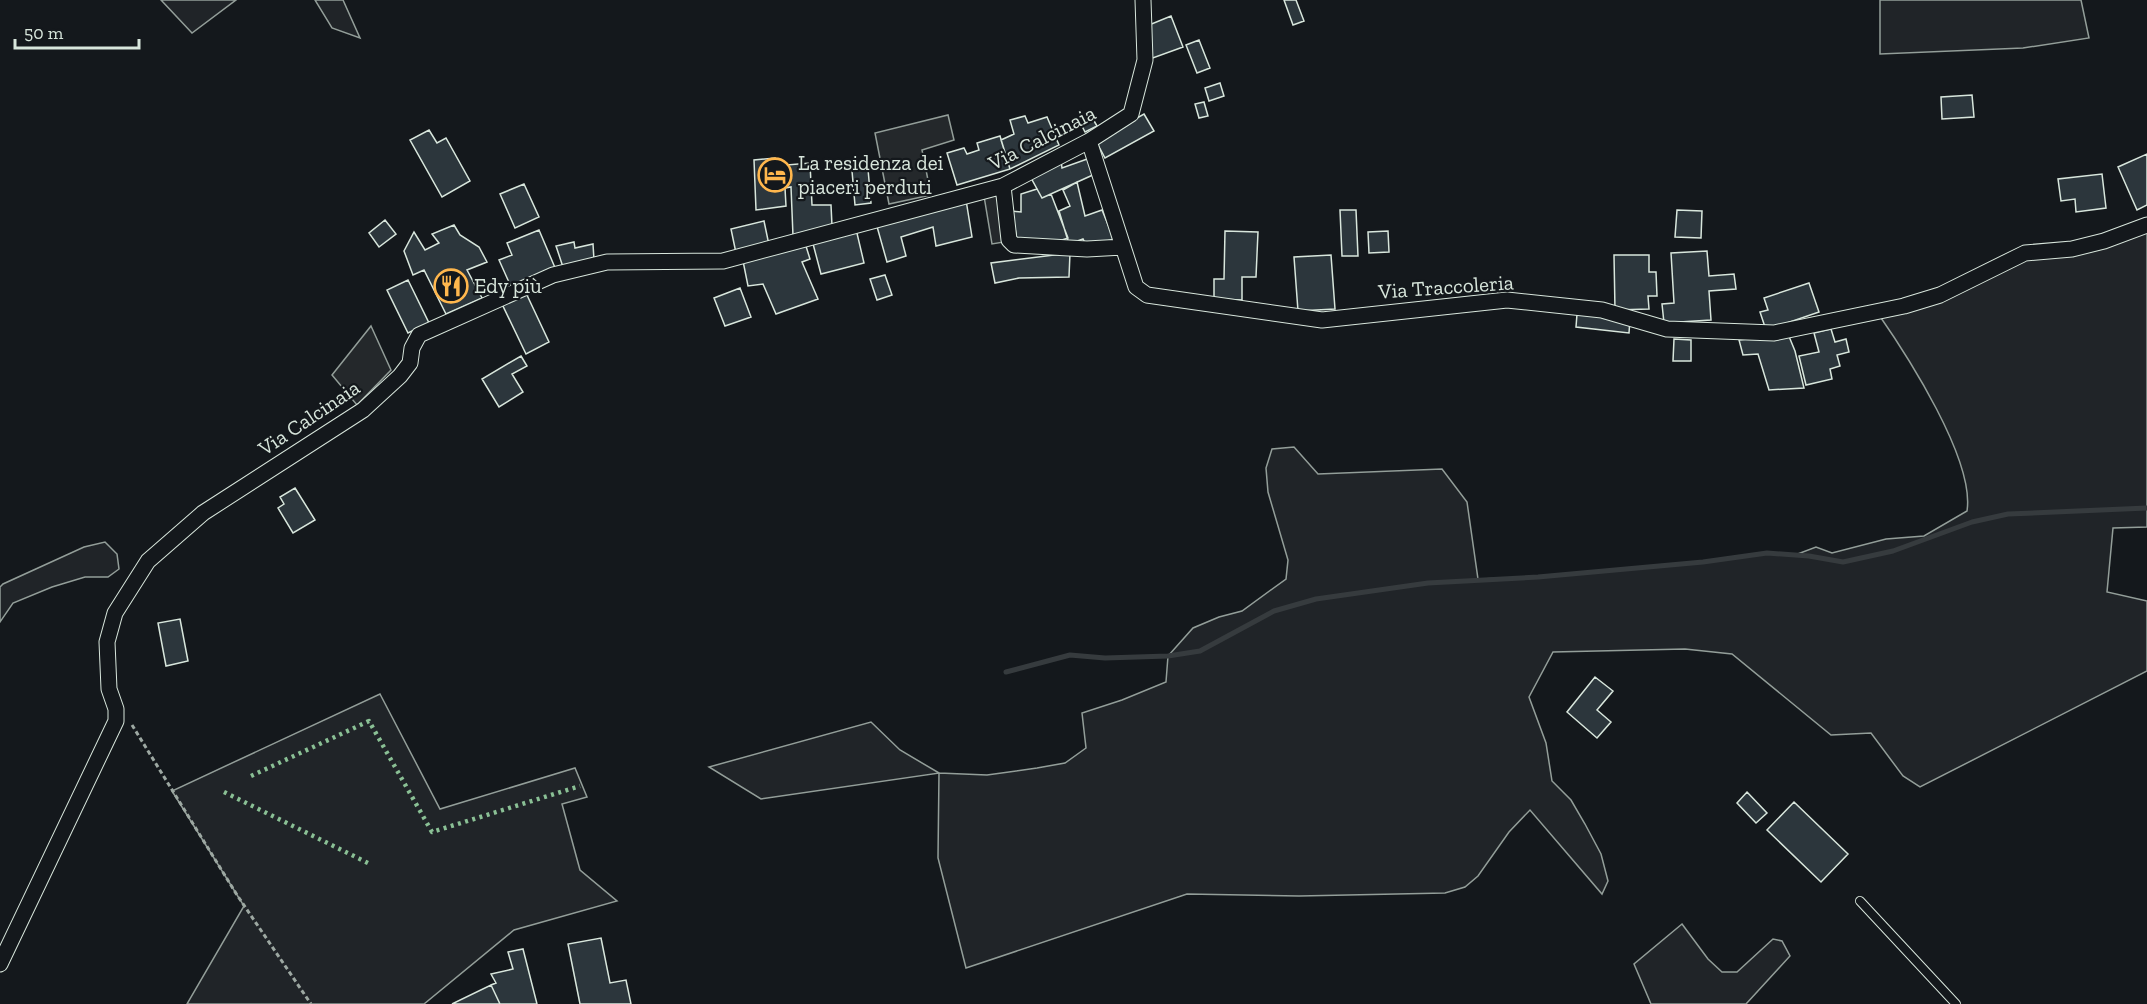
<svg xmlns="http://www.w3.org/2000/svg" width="2147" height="1004" font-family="'Zilla Slab',serif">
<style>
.green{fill:#202428;stroke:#939e99;stroke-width:1.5}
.parking{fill:#24282b;stroke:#939e99;stroke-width:1.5}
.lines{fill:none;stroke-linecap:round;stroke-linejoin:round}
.stream{stroke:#363b3e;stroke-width:5}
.building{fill:#2c363c;stroke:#d8e6dc;stroke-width:1.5}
.lane-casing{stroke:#d8e6dc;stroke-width:10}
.street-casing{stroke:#d8e6dc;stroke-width:17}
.path{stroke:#9da8a2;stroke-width:3;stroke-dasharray:4.5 3;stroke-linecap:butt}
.lane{stroke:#14181c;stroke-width:8}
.street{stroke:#14181c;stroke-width:15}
.hedge{stroke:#8ac095;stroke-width:4.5;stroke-dasharray:3 4.5;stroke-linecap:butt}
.labels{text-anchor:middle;stroke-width:4.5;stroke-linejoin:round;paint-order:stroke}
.street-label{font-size:21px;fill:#d8e6dc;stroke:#14181c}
.poi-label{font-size:21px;fill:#d8e6dc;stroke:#14181c;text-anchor:start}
</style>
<rect width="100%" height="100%" fill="#14181c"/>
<path class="green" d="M161 0H236L192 33Z
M315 0H343L360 38 332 28Z
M1880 0H2081L2089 38 2023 48 1880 54Z
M2147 225V527L2113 528 2107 592 2147 601V671L1920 787 1903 776 1871 733 1831 735 1732 654 1685 649 1553 652 1529 697 1546 743 1552 781 1571 800 1585 824 1601 854 1608 881 1602 894 1530 810 1509 832 1478 876 1465 887 1445 893 1299 896 1187 894 966 968 938 858 939 773 761 799 709 767 871 722 900 750 939 773 987 775 1037 768 1065 763 1086 748 1082 713 1122 700 1166 682 1168 656 1193 628 1219 617 1242 611 1286 579 1288 560 1268 492 1266 468 1272 449 1294 447 1318 474 1442 469 1467 502 1478 579 1538 577 1703 562 1767 553 1795 555 1816 547 1832 553 1886 539 1924 536 1967 511C1975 460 1907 355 1877 312L1904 306 2025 253Z
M105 542 117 554 119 569 108 577H85L52 587 13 603 0 622V587L3 584 84 547Z
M380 694 440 809 575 768 587 797 562 804 580 870 617 901 514 930 424 1004H187L244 906 172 791Z
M1682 924 1708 959 1722 972H1737L1773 939 1782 941 1790 956 1746 1004H1651L1634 964Z"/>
<path class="parking" d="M948 115 954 140 922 150 931 195 889 204 875 133Z
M1008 189 1016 240 992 244 984 196Z
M371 326 391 370 357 405 332 375Z"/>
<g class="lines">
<path class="stream" d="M1006 672 1070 655 1105 658 1168 656 1200 651 1274 611 1316 599 1428 583 1538 577 1703 562 1767 553 1809 556 1843 562 1893 551 1972 522 2008 514 2147 508"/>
</g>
<path class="building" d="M1284 0H1296L1304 21 1293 25Z
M1171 16 1183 47 1150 59 1149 25Z
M1199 40 1210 68 1197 73 1186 45Z
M1220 83 1224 96 1209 101 1205 88Z
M1972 95 1974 117 1942 119 1941 97Z
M1204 102 1208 116 1199 118 1195 104Z
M1090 114 1097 126 1085 132 1079 120Z
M1144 114 1154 131 1105 158 1096 141Z
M1025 116 1028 123 1047 117 1059 145 1010 169 1001 140 1014 134 1010 120Z
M429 130 437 143 446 138 470 181 442 197 410 140Z
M1000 136 1010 169 957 185 947 153 964 148 967 154 979 150 977 143Z
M2147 154V205L2137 210 2118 167Z
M775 158V166L810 163 812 205H831L832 226 793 236 791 187 785 188 786 206 756 210 754 160Z
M1090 158 1095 174 1042 198 1030 176 1061 160 1062 168Z
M868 169 871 203 855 205 852 171Z
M2102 174 2106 208 2076 212 2075 199 2061 201 2058 179Z
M1077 182 1085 216 1102 210 1114 239 1087 247 1083 239 1069 244 1059 211 1070 206 1063 190Z
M524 184 539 217 515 228 500 194Z
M1037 189 1042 198 1051 194 1068 238 1056 242 1017 240 1012 211 1021 212V194Z
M966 200 972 237 936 246 933 227 901 237 906 256 887 262 876 223Z
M1340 210H1356L1358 256H1342Z
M1677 210 1702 211 1701 238 1675 237Z
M385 220 396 234 379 247 369 233Z
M764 221 769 245 736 253 731 229Z
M454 225 460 235 479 247 487 262 467 270 482 298 446 314 424 270 413 275 404 251 414 232 425 250 439 243 432 234Z
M856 229 864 263 821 274 812 240Z
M539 230 556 270 512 289 499 260 512 255 507 243Z
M1225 231 1258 232 1256 277H1242V300L1214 299V279H1224Z
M1388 231 1389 252 1369 253 1368 232Z
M574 242 575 248 593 244 594 260 563 267 556 246Z
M805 243 810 259 802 262 818 299 776 314 763 284 748 286 743 261Z
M1707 251 1709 276 1734 274 1736 289 1709 291 1711 320 1664 323 1662 304 1674 303 1671 253Z
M1070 253 1069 277 1019 278 995 283 991 263Z
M1331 255 1335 309 1298 311 1294 257Z
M1614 255H1649V272H1656L1657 296H1648L1649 309 1615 310Z
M885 275 892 295 877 300 870 279Z
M408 280 429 323 408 333 387 290Z
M1809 283 1819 312 1766 330 1760 312 1768 310 1764 298Z
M740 288 751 317 725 326 714 298Z
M526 293 549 342 526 354 502 304Z
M1577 314 1630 319 1629 333 1576 327Z
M1831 329 1835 342 1846 339 1849 352 1837 355 1840 366 1830 369 1832 379 1806 385 1799 356 1819 352 1814 333Z
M1788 334 1795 351 1804 388 1769 390 1758 354 1743 355 1739 340Z
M1674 339 1691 340V361H1673Z
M521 356 527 366 512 374 523 392 499 407 482 379Z
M295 488 315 520 293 533 278 508 284 504 280 497Z
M180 619 188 661 166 666 158 623Z
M1595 677 1613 691 1597 710 1611 722 1597 738 1567 712Z
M1747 792 1767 813 1756 823 1737 803Z
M1794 802 1848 854 1821 882 1767 830Z
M601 938 610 983 626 980 631 1004H580L568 944Z
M523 949 537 1004H500L491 985 496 983 491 974 513 969 508 952Z
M491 985 500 1004H452Z"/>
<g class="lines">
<g class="lane-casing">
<path id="lane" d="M1860 901 1956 1004"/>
</g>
<g class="street-casing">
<path id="street" d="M1089 141 1136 287 1147 295 1322 320 1507 300 1602 310 1667 329 1774 333 1904 306 1940 295 2025 253 2072 249 2104 241 2147 225
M1003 186 1009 240 1014 245 1087 249 1123 247
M0 964 116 721V709L109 689 107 642 115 613 148 561 203 513 363 410 400 376 410 363 412 348 419 335 553 275 607 262 723 261 1003 186 1089 141 1131 114 1145 60 1143 0"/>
</g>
<path class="path" d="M132 725 237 895 311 1004"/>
<use href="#lane" class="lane"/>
<use href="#street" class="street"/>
<path class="hedge" d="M251 776 369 721 432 832 580 786
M224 792 368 863"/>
</g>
<defs>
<g id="hotel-ring" transform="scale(1.725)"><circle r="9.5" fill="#14181c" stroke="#ffb74d" stroke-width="1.5"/><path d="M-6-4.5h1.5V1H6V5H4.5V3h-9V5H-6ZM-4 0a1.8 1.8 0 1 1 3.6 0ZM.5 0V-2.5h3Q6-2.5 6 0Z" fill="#ffb74d"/></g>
<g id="restaurant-ring" transform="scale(1.725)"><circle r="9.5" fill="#14181c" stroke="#ffb74d" stroke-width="1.5"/><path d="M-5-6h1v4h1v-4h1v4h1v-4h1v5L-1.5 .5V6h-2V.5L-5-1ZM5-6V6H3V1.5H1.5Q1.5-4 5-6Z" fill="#ffb74d"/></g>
</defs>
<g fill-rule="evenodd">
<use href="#hotel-ring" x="775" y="175"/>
<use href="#restaurant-ring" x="451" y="286"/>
</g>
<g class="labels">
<g class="street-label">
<text transform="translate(1042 138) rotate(-27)" y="7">Via Calcinaia</text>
<text transform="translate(1446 287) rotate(-4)" y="7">Via Traccoleria</text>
<text transform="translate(309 418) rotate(-34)" y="7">Via Calcinaia</text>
</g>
<g class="poi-label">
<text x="798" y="170">La residenza dei<tspan x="798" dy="24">piaceri perduti</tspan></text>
<text x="474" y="293">Edy più</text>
</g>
</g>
<path d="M15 39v9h124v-9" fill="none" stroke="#d8e6dc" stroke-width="3"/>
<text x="24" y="39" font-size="18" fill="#d8e6dc" stroke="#14181c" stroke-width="4.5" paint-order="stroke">50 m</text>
</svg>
